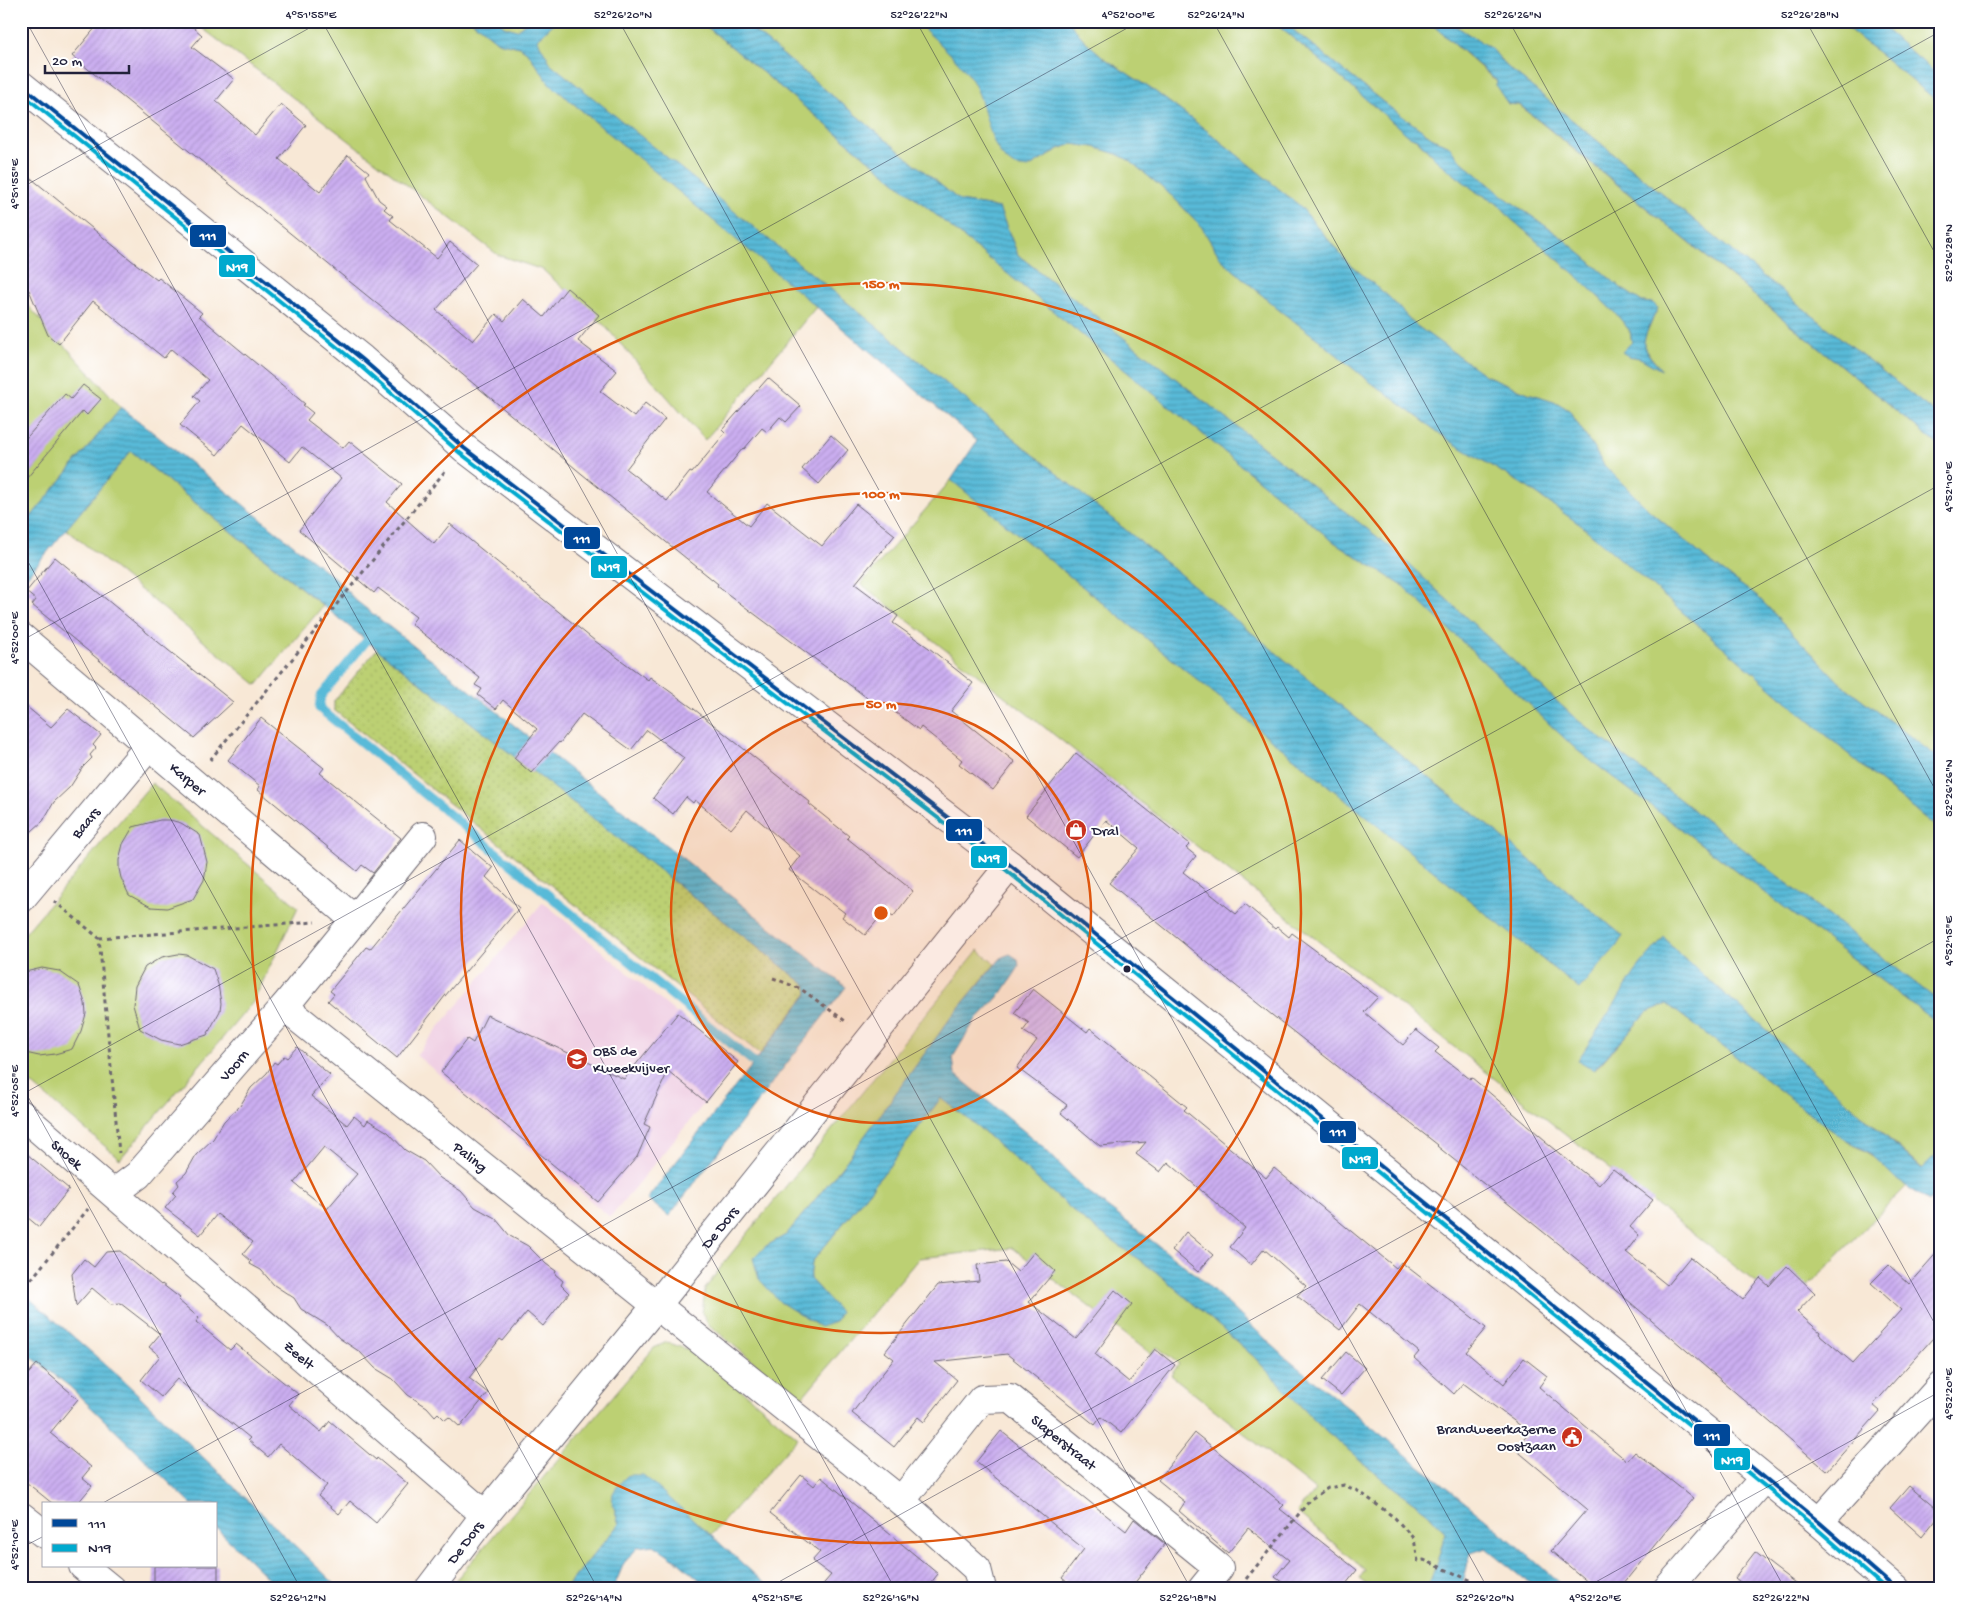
<svg xmlns="http://www.w3.org/2000/svg" width="1962" height="1610" font-family="'Gochi Hand',sans-serif">
<style>
.built{fill:#f0d0e4}
.grass{fill:#bcd073;stroke:#6f7957}
.park{fill:url(#park-dots);stroke:#6f7957}
.water{fill:url(#water-rules);stroke:#3e6e8a}
.lines{fill:none;stroke-linecap:round;stroke-linejoin:round}
.stream{stroke:#59bad8;stroke-width:9}
.building{fill:url(#building-hatch);fill-rule:evenodd}
.minor-casing{stroke:#6d6771;stroke-width:30}
.path{stroke:#6d6771;stroke-width:3;stroke-dasharray:4 4;stroke-linecap:butt}
.minor{stroke:#fff;stroke-width:28}
.bus-1-casing{stroke:#fff;stroke-width:8}
.bus-2-casing{stroke:#fff;stroke-width:8}
.bus-1{stroke:#004899;stroke-width:4}
.bus-2{stroke:#00a9ce;stroke-width:4}
.ticks{fill:none;stroke:#22223b;stroke-width:1;stroke-opacity:0.45}
.ring{fill:none;stroke:#de560e;stroke-width:2.5}
.bus-dot{fill:#22223b;stroke:#fff;stroke-width:2}
.labels{text-anchor:middle;stroke-width:4;stroke-linejoin:round;paint-order:stroke}
.street-label{font-size:15px;fill:#22223b;stroke:#fff}
.poi-label{font-size:15px;fill:#22223b;stroke:#fff;text-anchor:start}
.centre{fill:#de560e;stroke:#fff;stroke-width:2.5}
.ring-label{font-size:15px;text-anchor:middle;font-weight:bold;fill:#de560e;stroke:#fff;stroke-width:4;stroke-linejoin:round;paint-order:stroke}
.line-badge{stroke:#fff;stroke-width:2}
.badge-label{font-size:14px;text-anchor:middle;font-weight:bold;fill:#fff}
.neatline{fill:none;stroke:#22223b;stroke-width:2}
.ticks-label{font-size:12px;text-anchor:middle;fill:#22223b}
</style>
<defs>
<pattern id="park-dots" width="8" height="8" patternUnits="userSpaceOnUse" patternTransform="scale(1.25)"><rect width="8" height="8" fill="#bcd073"/><path d="M2 2h.1M6 6h.1" fill="none" stroke="#a1b264" stroke-width="1.8" stroke-linecap="round"/></pattern>
<pattern id="water-rules" width="6" height="5" patternUnits="userSpaceOnUse" patternTransform="scale(1.25)"><rect width="6" height="5" fill="#59bad8"/><path d="M0 2.5h6" fill="none" stroke="#4997b0"/></pattern>
<pattern id="building-hatch" width="6" height="6" patternUnits="userSpaceOnUse" patternTransform="scale(1.25)"><rect width="6" height="6" fill="#cbaef0"/><path d="M-1 1l2-2M0 6l6-6M5 7l2-2" fill="none" stroke="#ae95cf"/></pattern>
</defs>
<rect width="100%" height="100%" fill="#fff"/>
<filter id="ink" filterUnits="userSpaceOnUse"><feTurbulence type="fractalNoise" baseFrequency=".02" numOctaves="2"/><feDisplacementMap in="SourceGraphic" scale="10" xChannelSelector="R" yChannelSelector="G"/><feConvolveMatrix kernelMatrix="1 2 1 2 8 2 1 2 1" color-interpolation-filters="sRGB"/></filter>
<filter id="wash" filterUnits="userSpaceOnUse"><feTurbulence type="fractalNoise" baseFrequency=".0096" numOctaves="4" result="noise"/><feDisplacementMap in="SourceGraphic" scale="20" xChannelSelector="R" yChannelSelector="G"/><feGaussianBlur stdDeviation="1.12" result="paint"/><feColorMatrix in="noise" values="0 0 0 0 0 0 0 0 0 0 0 0 0 0 0 0 0 1.4 0 .05"/><feComposite in="paint" operator="in"/></filter>
<g filter="url(#wash)">
<rect width="100%" height="100%" fill="#f8e8d6"/>
<path class="built" d="M543 902 737 1064 610 1217 416 1055Z"/>
<path class="grass" d="M193 21H472L498 42 520 47 528 53 550 84 817 306 705 440 604 325 543 270 498 255Z
M498 21H528L516 30 504 26Z
M556 21H700L1334 542 1403 586 1577 750 1941 1026V1151L1923 1169 1780 1042 1681 956 1664 938 1595 1070 1647 1012 1667 1004 1837 1134 1874 1157 1897 1180 1907 1186 1787 1307 861 584 951 480 1579 989 1623 936 833 291 550 64 537 39Z
M742 21H916C932 37 962 62 973 80 987 104 989 133 1003 157L1028 168 1059 149 1072 144 1094 147 1117 154 1129 160 1172 196 1201 226 1221 259 1279 310 1318 339 1361 375 1450 441 1527 487 1582 526 1882 783 1941 831V1003L1575 718 1389 546 1018 255 999 208 960 201Z
M1068 21H1272L1321 61 1409 136 1416 139 1436 160 1478 193C1489 197 1503 206 1509 217L1579 278 1618 316 1630 331 1632 343 1623 351 1628 356 1640 358 1660 369C1656 362 1646 353 1644 346 1642 338 1654 317 1658 308L1653 303 1642 302 1621 288 1561 237 1503 196 1461 161 1448 145 1437 141 1388 106 1282 21H1428L1497 82 1508 104 1519 105 1941 447V760L1839 682 1760 599 1706 559 1650 511 1604 465 1569 410 1554 401 1528 393 1485 375 1414 324 1389 297 1347 262 1300 206 1210 133 1157 93 1104 58 1084 40Z
M1448 21H1839L1941 104V418L1749 265 1505 65 1493 50Z
M1876 21H1941V78Z
M21 298 121 407 21 529Z
M131 451 323 606 257 685 66 529Z
M152 783 298 907 253 1002 120 1159 21 1075V938Z
M978 950 995 964 952 1016 845 1163 786 1235 766 1246 780 1302 820 1326 835 1322 823 1293 810 1279 812 1262 887 1169 940 1098 977 1126 1086 1222 1155 1271 1203 1312 1253 1356 1318 1424 1386 1482 1428 1513 1445 1532 1440 1553 1427 1589H1372L1359 1579 1365 1570 1297 1512 1315 1490 1171 1375 1179 1364 1157 1347 1151 1354 1013 1248 919 1258 800 1400 709 1325 702 1313 705 1289 726 1260Z
M667 1342 699 1354 798 1438 711 1535 683 1511 611 1498 619 1524 565 1589H448L654 1348Z"/>
<path class="park" d="M377 649 807 986 808 993 760 1054 334 710V701Z"/>
<path class="water" d="M472 21H498L504 26 516 30 528 21H556L537 39 551 64 833 291 1623 936 1616 947 1579 989 951 480 977 441 550 84 528 53 520 47 498 42Z
M700 21H742L960 201 999 208 1018 255 1389 546 1575 718 1941 1003V1026L1577 750 1403 586 1334 542Z
M916 21H1068L1084 40 1104 58 1157 93 1210 133 1300 206 1347 262 1389 297 1414 324 1485 375 1528 393 1554 401 1569 410 1604 465 1650 511 1706 559 1760 599 1839 682 1941 760V831L1882 783 1582 526 1527 487 1450 441 1361 375 1318 339 1279 310 1221 259 1201 226 1172 196 1129 160 1117 154 1094 147 1072 144 1059 149 1028 168C1023 167 1014 167 1010 163 987 148 987 103 972 80 960 60 933 38 916 21Z
M1272 21H1282L1388 106 1437 141 1448 145 1461 161 1503 196 1561 237 1621 288 1642 302 1653 303 1658 308C1654 316 1642 339 1644 346 1646 354 1656 363 1661 370L1640 358 1628 356 1622 352 1632 342 1630 331 1618 316 1579 278 1509 217C1503 206 1489 197 1478 193L1436 160 1417 139 1409 136 1321 61Z
M1428 21H1448L1493 50 1505 65 1749 265 1941 418V447L1520 105 1508 104 1496 86 1497 81Z
M1839 21H1876L1941 78V104Z
M121 407 341 583 354 599 846 987 669 1216 647 1199 808 994 807 986 377 649 131 451 21 584V529Z
M1664 937 1681 956 1780 1042 1922 1169 1941 1151V1186L1929 1201 1897 1180 1871 1154 1837 1134 1667 1004 1647 1012 1594 1070 1578 1060 1640 965Z
M1010 954 1018 959 1019 967 1002 993 974 1022 953 1057 955 1074 1042 1146 1086 1191 1197 1275 1286 1358 1487 1520 1567 1589H1537L1486 1548 1471 1553 1461 1589H1426L1440 1553 1445 1532 1428 1513 1386 1482 1318 1424 1253 1356 1203 1312 1155 1271 1086 1222 977 1126 941 1098 887 1169 812 1262 810 1279 840 1312 835 1322 820 1327 780 1302 759 1279 753 1258 766 1246 786 1235 845 1163 952 1016 1002 957Z
M21 1291 122 1379 340 1589H279L216 1528V1504H191L69 1386 21 1349Z
M628 1475H643L648 1479 771 1589H710L679 1562 654 1545 638 1547 624 1563 613 1589H565L619 1524C611 1496 606 1497 628 1475Z"/>
<g class="lines">
<path class="stream" d="M373 633 321 696 319 708 761 1068"/>
</g>
<g id="blocks">
<path class="building" d="M101 21H186L202 35 192 47 234 79 216 101 255 135 281 104 306 125 279 159 320 192 348 155 369 172 366 176 379 200 387 206 384 209 393 216 390 220 437 258 450 242 477 264 436 310 473 341 496 314 504 321 523 299 544 317 567 288 599 315 578 341 617 371 600 391 634 417 645 403 665 419 626 469 667 501 690 472 692 473 725 433 722 430 768 378 801 406 786 422 780 417 767 432 762 428 744 449 743 448 707 492 749 526 767 503 822 546 856 504 895 535 855 584 898 616 893 623 929 648 973 683 951 711 1015 762 993 790 959 764 962 760 921 727 919 730 884 704 881 708 870 700 717 586 718 584 582 474 397 320 72 56Z
M21 170 131 260 157 280 159 278 202 313 199 316 305 404 303 405 313 413 307 420 343 448 349 441 402 484 387 502 434 544 450 524 595 641 648 680 650 677 694 709 810 802 809 804 849 836 847 838 913 891 893 917 885 911 865 935 842 917 845 913 789 870 800 856 747 810 731 829 695 800 693 803 686 797 673 814 653 798 684 758 647 730 631 750 582 714 560 743 559 742 531 773 514 758 537 729 503 700 496 709 478 695 482 689 475 685 480 678 411 624 416 617 378 588 374 593 299 530 341 478 302 447 290 462 243 424 217 455 180 425 200 401 194 396 208 380 171 349 164 358 93 301 59 344 48 335 29 290 21 284Z
M83 385 101 399 87 415 83 411 21 485V444L65 394 71 399Z
M831 435 848 450 819 484 802 469Z
M55 557 163 646 233 702 194 738 32 605 36 600 26 592Z
M21 702 51 727 68 709 101 735 93 745 96 748 90 755 92 758 83 767 70 787 54 802 43 821 21 841Z
M261 718 324 768 320 773 401 838 373 873 362 865 357 871 258 790 260 786 228 760Z
M1076 753 1190 844 1186 848 1196 856 1183 872 1236 914 1245 904 1275 929 1277 927 1289 937 1292 933 1378 997 1364 1012 1403 1045 1416 1030 1439 1048 1435 1052 1470 1079 1471 1077 1546 1141 1545 1142 1599 1185 1613 1169 1653 1200 1630 1227 1639 1235 1626 1252 1667 1285 1690 1257 1743 1300 1760 1278 1769 1286 1787 1266 1815 1293 1797 1312 1820 1332 1819 1334 1853 1363 1901 1310 1871 1283 1889 1265 1909 1284 1941 1248V1329L1873 1405 1880 1411 1827 1471 1631 1303 1437 1146 1438 1145 1272 1015 1109 883 1139 848 1106 820 1077 857 1026 816Z
M160 820H170L181 823 200 835 207 862 204 880 193 899 167 908 151 907 129 895 121 878 119 869V860L123 844 133 827Z
M460 840 493 868 486 877 519 908 445 996 397 1058 328 1001 334 994 330 991 366 947 370 949Z
M178 954 187 955 213 969 218 984 221 1003 220 1011 207 1035 179 1044 161 1040 140 1029 133 1005 135 986 145 967 162 957Z
M42 968 59 971 79 985 85 1003 86 1014 81 1031 72 1049 55 1054 39 1056 21 1052V973Z
M1033 989 1087 1032 1090 1028 1187 1107 1184 1110 1266 1178 1274 1168 1396 1268 1401 1262 1486 1328 1466 1352 1504 1384 1524 1358 1547 1376 1539 1387 1627 1461 1635 1452 1693 1498 1619 1589H1596L1551 1551 1587 1509 1515 1449 1529 1432 1463 1383 1454 1394 1414 1358 1419 1352 1360 1304 1340 1330 1297 1296 1306 1286 1264 1249 1251 1265 1230 1247 1245 1228 1168 1162 1160 1172 1136 1154 1146 1142 1100 1146 1061 1113 1067 1105 1017 1068 1037 1040 1023 1031 1029 1023 1014 1013Z
M678 1013 738 1062 706 1102 668 1071 644 1124 650 1127 637 1157 598 1202 441 1072 467 1039 473 1043 487 1015 624 1079Z
M297 1047 330 1075 311 1096 347 1125 354 1116 365 1125 368 1120 388 1132 405 1150 424 1161 440 1178 461 1191 475 1207 495 1218 510 1236 528 1246 546 1264 556 1271 555 1274 563 1281 561 1285 569 1293 543 1326 527 1312 503 1341 500 1339 469 1378 488 1393 460 1427 449 1417 445 1420 438 1413 435 1416 427 1407 408 1395 393 1379 375 1368 360 1352 339 1338 327 1325 301 1309 294 1298 274 1285 261 1270 250 1264 251 1261 243 1254 253 1242 217 1214 200 1235 165 1208 176 1195 173 1192 179 1185 177 1181 186 1173 196 1155 213 1139 224 1121 240 1106 251 1088 267 1073 274 1062 277 1064 284 1056 287 1058ZM324 1147 357 1174 327 1209 294 1183Z
M21 1149 69 1189 39 1227 21 1212Z
M1186 1232 1213 1255 1198 1272 1172 1250Z
M120 1251 161 1285 162 1284 180 1298 178 1300 199 1318 196 1322 230 1350 236 1344 298 1394 289 1405 321 1432 330 1421 376 1460 377 1458 408 1484 376 1523 350 1501 339 1514 318 1496 327 1485 279 1444 268 1457 248 1440 250 1438 177 1379 161 1397 141 1380 160 1356 149 1347 160 1334 120 1303 111 1304 92 1288 76 1306 72 1274 84 1259 94 1267 106 1252Z
M1034 1252 1055 1271 1029 1302 1076 1339 1115 1290 1132 1304 1095 1354 1129 1382 1155 1349 1175 1365 1121 1433 1101 1417 1095 1425 1007 1354 935 1362 957 1380 924 1422 918 1417 894 1447 852 1413 894 1359 885 1352 938 1285 979 1281 977 1265 1006 1262 1018 1272Z
M1346 1352 1365 1368 1341 1395 1322 1380Z
M37 1364 78 1399 50 1433 91 1467 82 1478 92 1486 77 1504H53L21 1478V1382Z
M1001 1431 1126 1531 1134 1519 1165 1544 1130 1589H1075L1062 1578 1084 1549 976 1462Z
M1195 1433 1284 1505 1280 1509 1357 1570 1342 1589H1291L1275 1577 1289 1560 1248 1528 1228 1553 1179 1511 1185 1502 1158 1480Z
M801 1475 814 1486 821 1477 938 1574 926 1589H819L831 1575 812 1561 820 1552 770 1513Z
M1909 1486 1941 1513 1922 1537 1890 1508Z
M1755 1552 1774 1567 1803 1589H1749L1735 1578Z
M154 1566H218V1589H154Z"/>
</g>
</g>
<g filter="url(#ink)">
<use href="#blocks" fill-opacity="0" stroke="#6d6771" stroke-width="1"/>
<g class="lines">
<g class="minor-casing">
<g id="minor">
<path d="M21 85 362 359 464 448 1010 865 1819 1522 1896 1589"/>
<path id="s1" d="M21 637 354 919"/>
<path id="s2" d="M21 899 149 746"/>
<path id="s3" d="M284 1007 901 1501 977 1569 982 1589"/>
<path id="s4" d="M21 1114 485 1515"/>
<path id="s5" d="M114 1193 138 1175 284 1007 423 836"/>
<path id="s6" d="M901 1501 982 1399 1010 1398 1219 1568 1202 1589"/>
<path d="M21 1516 44 1534"/>
<path d="M1819 1522 1941 1386"/>
<path d="M83 1566 111 1589"/>
<path id="s7" d="M429 1589 485 1515 656 1306 1010 865"/>
<path d="M1667 1589 1764 1478"/>
</g>
</g>
<path class="path" d="M210 760 446 470
M54 901 99 938 119 1153
M99 938 315 922
M773 978 801 989 848 1023
M21 1292 88 1209
M1246 1579 1311 1499 1328 1488 1344 1485 1360 1492 1395 1518 1414 1539 1418 1561 1424 1560 1479 1584 1504 1585 1509 1589"/>
<use href="#minor" class="minor"/>
<g class="bus-1-casing">
<path id="bus-1" d="M21 85 362 359 464 448 1010 865 1819 1522 1896 1589"/>
</g>
<g class="bus-2-casing">
<path id="bus-2" d="M21 93 358 364 460 453 1006 870 1815 1527 1886 1589"/>
</g>
<use href="#bus-1" class="bus-1"/>
<use href="#bus-2" class="bus-2"/>
</g>
</g>
<path class="ticks" d="M26 21 895 1589M322 21 1191 1589M619 21 1488 1589M916 21 1785 1589M1213 21 1941 1335M1509 21 1941 800M1806 21 1941 264M21 188 322 21M21 549 598 1589M21 641 1140 21M21 1084 301 1589M21 1095 1941 31M101 1504 1941 484M21 1548 44 1536M766 1589 1941 937M1583 1589 1941 1391"/>
<circle cx="881" cy="913" r="210" fill="#de560e" fill-opacity=".12"/>
<g class="ring">
<circle cx="881" cy="913" r="210"/>
<circle cx="881" cy="913" r="420"/>
<circle cx="881" cy="913" r="630"/>
</g>
<defs>
<g id="shop-disc" transform="scale(1.125)"><circle r="9.5" fill="#c8321e" stroke="#fff"/><path d="M-5-2.5h2.3a2.7 3.5 0 0 1 5.4 0H5L5.5 6h-11ZM-1.5-2.5h3a1.5 2.3 0 0 0-3 0Z" fill="#fff"/></g>
<g id="school-disc" transform="scale(1.125)"><circle r="9.5" fill="#c8321e" stroke="#fff"/><path d="M0-5L7-2L0 1L-7-2ZM-4 1L0 2.5L4 1V4Q0 6-4 4Z" fill="#fff"/></g>
<g id="civic-disc" transform="scale(1.125)"><circle r="9.5" fill="#c8321e" stroke="#fff"/><path d="M-.6-6.5H3V-4.5H.6V-3L4-1V1h2V6H-6V1h2V-1L-.6-3ZM-1.2 2.5V6h2.4V2.5Z" fill="#fff"/></g>
</defs>
<g fill-rule="evenodd">
<use href="#shop-disc" x="1076" y="830"/>
<use href="#school-disc" x="577" y="1059"/>
<use href="#civic-disc" x="1572" y="1437"/>
</g>
<circle class="bus-dot" cx="1127" cy="969" r="4.5"/>
<g class="labels">
<g class="street-label">
<text dy="5" stroke="none"><textPath href="#s1" startOffset="219">Karper</textPath></text>
<text dy="5" stroke="none"><textPath href="#s2" startOffset="100">Baars</textPath></text>
<text dy="5" stroke="none"><textPath href="#s5" startOffset="176">Voorn</textPath></text>
<text dy="5" stroke="none"><textPath href="#s4" startOffset="61">Snoek</textPath></text>
<text dy="5" stroke="none"><textPath href="#s3" startOffset="239">Paling</textPath></text>
<text dy="5" stroke="none"><textPath href="#s7" startOffset="464">De Dors</textPath></text>
<text dy="5" stroke="none"><textPath href="#s4" startOffset="368">Zeelt</textPath></text>
<text dy="5" stroke="none"><textPath href="#s6" startOffset="228">Slaperstraat</textPath></text>
<text dy="5" stroke="none"><textPath href="#s7" startOffset="59">De Dors</textPath></text>
</g>
<g class="poi-label">
<text x="1092" y="835">Dral</text>
<text x="593" y="1055">OBS de<tspan x="593" dy="17">Kweekvijver</tspan></text>
<text x="1556" y="1433" text-anchor="end">Brandweerkazerne<tspan x="1556" dy="17">Oostzaan</tspan></text>
</g>
</g>
<circle cx="881" cy="913" r="8" class="centre"/>
<g class="ring-label">
<text x="881" y="288">150 m</text>
<text x="881" y="498">100 m</text>
<text x="881" y="708">50 m</text>
</g>
<g class="line-badge">
<rect x="189" y="224" width="38" height="24" rx="5" fill="#004899"/>
<rect x="218" y="254" width="38" height="24" rx="5" fill="#00a9ce"/>
<rect x="563" y="526" width="38" height="24" rx="5" fill="#004899"/>
<rect x="590" y="555" width="38" height="24" rx="5" fill="#00a9ce"/>
<rect x="945" y="818" width="38" height="24" rx="5" fill="#004899"/>
<rect x="970" y="845" width="38" height="24" rx="5" fill="#00a9ce"/>
<rect x="1319" y="1120" width="38" height="24" rx="5" fill="#004899"/>
<rect x="1341" y="1146" width="38" height="24" rx="5" fill="#00a9ce"/>
<rect x="1693" y="1423" width="38" height="24" rx="5" fill="#004899"/>
<rect x="1713" y="1447" width="38" height="24" rx="5" fill="#00a9ce"/>
</g>
<g class="badge-label">
<text x="208" y="240">111</text>
<text x="237" y="271">N19</text>
<text x="582" y="543">111</text>
<text x="609" y="571">N19</text>
<text x="964" y="835">111</text>
<text x="989" y="862">N19</text>
<text x="1338" y="1136">111</text>
<text x="1360" y="1163">N19</text>
<text x="1712" y="1440">111</text>
<text x="1732" y="1464">N19</text>
</g>
<rect width="1962" height="1610" fill="none" stroke="#fff" stroke-width="55"/>
<rect x="42" y="1502" width="175" height="65" fill="#ffffff" stroke="#a7a7b1"/>
<rect x="52" y="1519" width="25" height="8" fill="#004899" stroke="#a7a7b1"/>
<text x="88" y="1528" font-size="15" fill="#22223b">111</text>
<rect x="52" y="1544" width="25" height="8" fill="#00a9ce" stroke="#a7a7b1"/>
<text x="88" y="1552" font-size="15" fill="#22223b">N19</text>
<path d="M45 65v8h84v-8" fill="none" stroke="#22223b" stroke-width="2.5"/>
<text x="52" y="65" font-size="15" fill="#22223b" stroke="#ffffff" stroke-width="4" paint-order="stroke">20 m</text>
<rect x="28" y="28" width="1906" height="1554" class="neatline"/>
<g class="ticks-label">
<text x="311" y="18">4°51'55"E</text>
<text x="623" y="18">52°26'20"N</text>
<text x="919" y="18">52°26'22"N</text>
<text x="1128" y="18">4°52'00"E</text>
<text x="1216" y="18">52°26'24"N</text>
<text x="1513" y="18">52°26'26"N</text>
<text x="1810" y="18">52°26'28"N</text>
<text transform="translate(14 184) rotate(-90)" y="4">4°51'55"E</text>
<text transform="translate(1948 253) rotate(-90)" y="4">52°26'28"N</text>
<text transform="translate(1948 487) rotate(-90)" y="4">4°52'10"E</text>
<text transform="translate(14 638) rotate(-90)" y="4">4°52'00"E</text>
<text transform="translate(1948 788) rotate(-90)" y="4">52°26'26"N</text>
<text transform="translate(1948 941) rotate(-90)" y="4">4°52'15"E</text>
<text transform="translate(14 1091) rotate(-90)" y="4">4°52'05"E</text>
<text transform="translate(1948 1394) rotate(-90)" y="4">4°52'20"E</text>
<text transform="translate(14 1545) rotate(-90)" y="4">4°52'10"E</text>
<text x="298" y="1601">52°26'12"N</text>
<text x="594" y="1601">52°26'14"N</text>
<text x="777" y="1601">4°52'15"E</text>
<text x="891" y="1601">52°26'16"N</text>
<text x="1188" y="1601">52°26'18"N</text>
<text x="1485" y="1601">52°26'20"N</text>
<text x="1595" y="1601">4°52'20"E</text>
<text x="1781" y="1601">52°26'22"N</text>
</g>
</svg>
